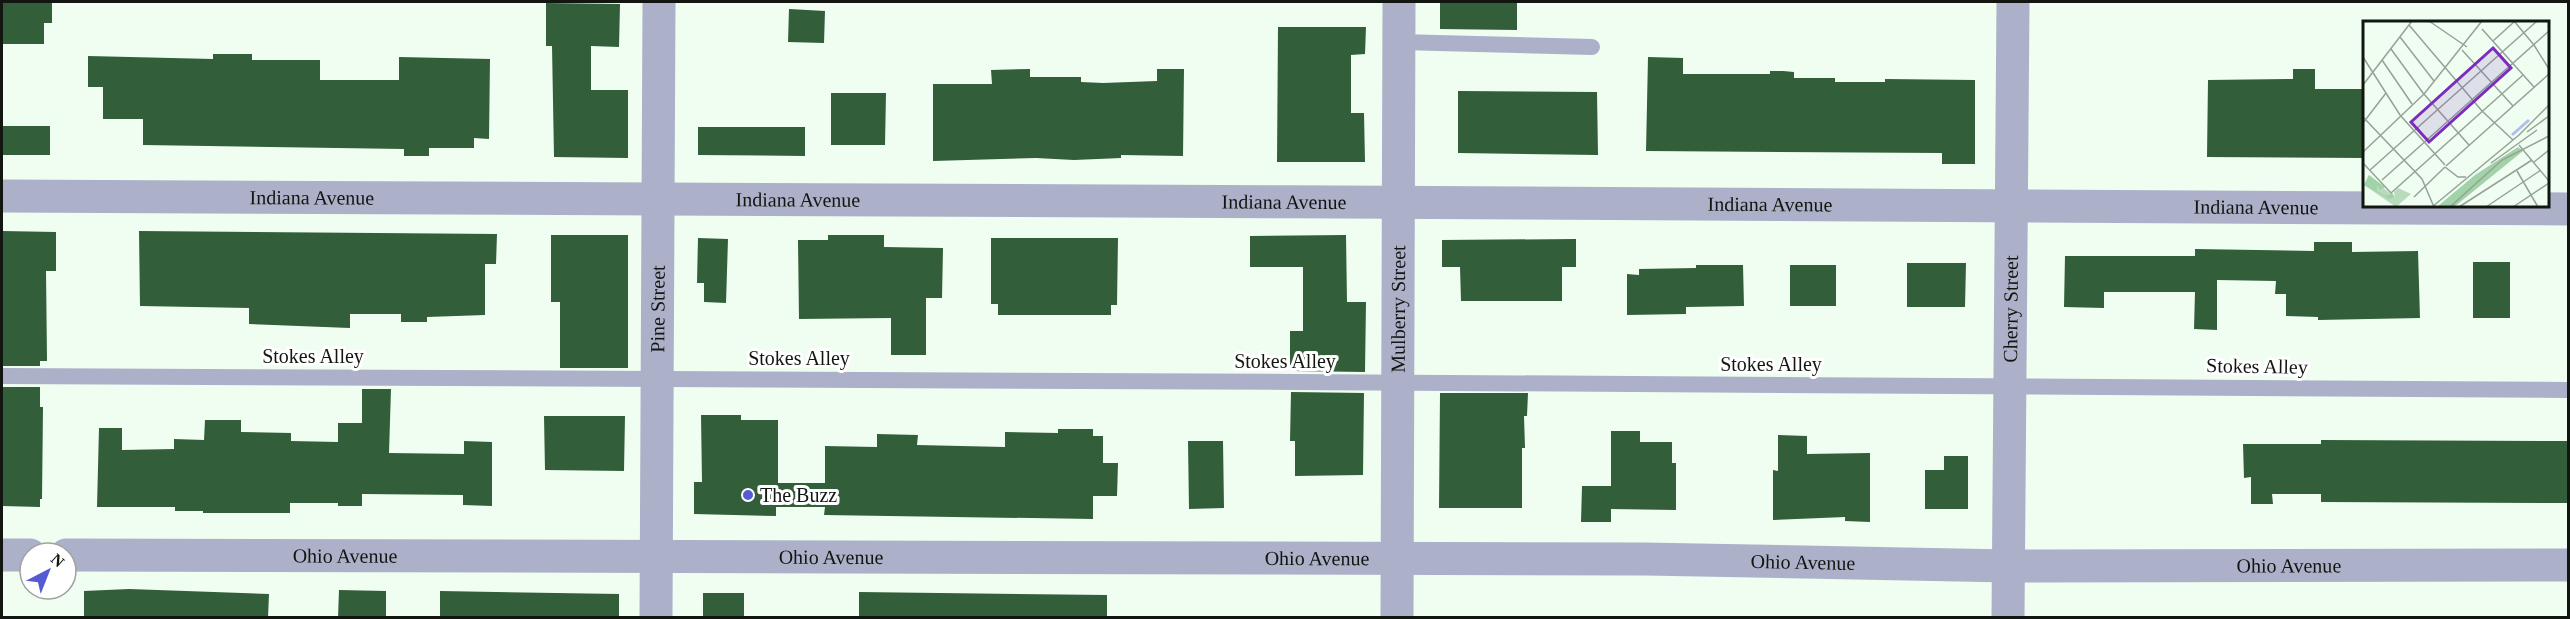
<svg xmlns="http://www.w3.org/2000/svg" width="2570" height="619" font-family="'Times New Roman',serif">
<style>
.building{fill:#325e39}
.lines{fill:none;stroke-linecap:round;stroke-linejoin:round}
.service{stroke:#acb1c9;stroke-width:16}
.minor{stroke:#acb1c9;stroke-width:33}
.tertiary{stroke:#acb1c9;stroke-width:33}
.poi-dot{fill:#555cd3;stroke:#fff;stroke-width:2}
.labels{text-anchor:middle;stroke-width:6;stroke-linejoin:round;paint-order:stroke}
.street-label{font-size:20px;fill:#111611;stroke:#fff}
.poi-label{font-size:20px;fill:#111611;stroke:#fff;text-anchor:start}
.inset-river{fill:none;stroke:#b1bcf2;stroke-width:3}
.inset-road{fill:none;stroke:#96a197;stroke-width:1.5}
.view{fill:#7b2cbf;fill-opacity:0.15;stroke:#7b2cbf;stroke-width:3}
.inset-edge{fill:none;stroke:#111611;stroke-width:3}
</style>
<rect width="100%" height="100%" fill="#effef1"/>
<path class="building" d="M2 2H52V23H44V44H2Z
M1440 2H1517V30L1440 29Z
M546 3 620 4 619 47 591 46V90H628V158L554 157 552 46H546Z
M789 9 825 11 824 43 788 42Z
M1278 27H1366L1365 54 1351 55V113H1364L1365 162H1277Z
M213 54H252V60H320V80H399V57L490 59 489 139 474 138V148H429V156H404V149L143 145V119H103V87H88V56L213 59Z
M1648 57 1683 58V74H1770V71H1783L1794 72V78H1835V82H1885V79L1975 80V164H1942V153L1646 151Z
M1030 69V77H1081V82L1103 83 1157 81V69H1184L1183 156 1121 155V158L1074 160 1036 158 933 161V84H992L991 70Z
M2293 69H2315V89H2364V158L2207 157 2208 80 2293 79Z
M1458 91 1597 92 1598 155 1458 153Z
M831 93H886L885 145H831Z
M2 126H50V155H2Z
M698 127H805V156L698 155Z
M2 231 56 232V271H46L47 361H40V366H2Z
M139 231 497 234 496 264H485V315L427 317V322H401V314H350V328L249 324V308L140 306Z
M551 235H628V368H560V302H551Z
M828 235H884V247L943 248 942 298H926V355H891V318L799 319 798 240H828Z
M1346 235 1347 302H1366L1365 372 1292 371 1290 370V331H1303V267H1250V236Z
M698 238 728 239 726 303 704 302V283H697Z
M991 238H1118L1117 305H1111V315H998V304H991Z
M1576 239V267H1562V301H1461L1460 267H1442V240Z
M2314 242H2352V252L2418 251 2420 318 2318 320V317L2286 316V294H2275L2276 281 2217 280V330L2194 329 2195 292H2104V308L2064 307 2065 256H2195V249L2314 251Z
M2473 262H2510V318H2473Z
M1907 263H1966L1965 307H1907Z
M1696 265H1743L1744 306 1686 307V314L1627 315V274L1639 275V269L1696 268Z
M1790 265H1836V306H1790Z
M2 387H40V407H43L42 499H40V507L2 506Z
M362 389H391L389 453 464 454V441L492 442V506L463 505V495L362 494V506H338V503H290V513H203V511H175V507H97L99 428H122V450L174 449V439L204 440 205 420H241V432L291 433V441L338 442V423H362Z
M1291 392 1364 393 1363 475 1295 476V441H1290Z
M1440 393H1528L1527 416H1524L1525 448H1522V508H1439Z
M701 415H741V420H778V483H825V446L877 447V434L918 435 917 445 1005 447V432L1058 433V429H1093V436H1103V463H1118L1117 496H1093V519L824 515 825 507H776V516L694 514V482H702Z
M544 416H625L624 471 545 470Z
M1611 431H1640V442H1672V463H1676V510L1611 509V522H1581L1582 486H1611Z
M1778 435 1807 436V454L1870 453V522L1845 521V517L1773 520V470L1778 471Z
M2321 440 2568 441V503L2321 502V494H2272L2273 504H2251V477L2244 478 2243 444H2321Z
M1188 441H1223L1224 508 1189 509Z
M1944 456H1968V509H1925V470H1944Z
M129 589 269 594 268 618H84V591Z
M339 590 386 591V618H338Z
M440 591 619 594V618H440Z
M859 592 1107 595V618H859Z
M703 593H744V618H703Z"/>
<g class="lines">
<path class="service" d="M1399 42 1592 47
M2 376C857 382 1713 381 2568 390"/>
<g class="minor">
<path id="s1" d="M2 196C857 200 1713 203 2568 209"/>
<path d="M2 555H30"/>
<path id="s2" d="M66 555 1645 559 2009 566 2568 565"/>
<path id="s3" d="M656 618 659 2"/>
<path id="s4" d="M2008 618 2013 2"/>
</g>
<path class="tertiary" id="s5" d="M1397 618 1399 2"/>
</g>
<circle class="poi-dot" cx="748" cy="495" r="6"/>
<g class="labels">
<g class="street-label">
<text dy="7" stroke="none"><textPath href="#s1" startOffset="310">Indiana Avenue</textPath></text>
<text dy="7" stroke="none"><textPath href="#s1" startOffset="796">Indiana Avenue</textPath></text>
<text dy="7" stroke="none"><textPath href="#s1" startOffset="1282">Indiana Avenue</textPath></text>
<text dy="7" stroke="none"><textPath href="#s1" startOffset="1768">Indiana Avenue</textPath></text>
<text dy="7" stroke="none"><textPath href="#s1" startOffset="2254">Indiana Avenue</textPath></text>
<text dy="7" stroke="none"><textPath href="#s3" startOffset="309">Pine Street</textPath></text>
<text dy="7" stroke="none"><textPath href="#s5" startOffset="309">Mulberry Street</textPath></text>
<text dy="7" stroke="none"><textPath href="#s4" startOffset="309">Cherry Street</textPath></text>
<text x="313" y="363">Stokes Alley</text>
<text x="799" y="365">Stokes Alley</text>
<text x="1285" y="368">Stokes Alley</text>
<text x="1771" y="371">Stokes Alley</text>
<text transform="translate(2257 366) rotate(1)" y="7">Stokes Alley</text>
<text dy="7" stroke="none"><textPath href="#s2" startOffset="279">Ohio Avenue</textPath></text>
<text dy="7" stroke="none"><textPath href="#s2" startOffset="765">Ohio Avenue</textPath></text>
<text dy="7" stroke="none"><textPath href="#s2" startOffset="1251">Ohio Avenue</textPath></text>
<text dy="7" stroke="none"><textPath href="#s2" startOffset="1737">Ohio Avenue</textPath></text>
<text dy="7" stroke="none"><textPath href="#s2" startOffset="2223">Ohio Avenue</textPath></text>
</g>
<g class="poi-label">
<text x="760" y="502">The Buzz</text>
</g>
</g>
<g transform="translate(2363 21)">
<rect width="186" height="186" fill="#effef1"/>
<path d="M6 154 32 177 31 171 35 167 48 173 33 186 1 164Z" fill="#b7dbbb"/>
<path d="M155 126 160 130 91 186 75 185 112 154ZM6 154 22 166 17 169 14 164V170L23 175 29 172 32 176 26 178 1 164Z" fill="#a2d2a7"/>
<path class="inset-river" d="M149 114 166 99"/>
<path class="inset-road" d="M66 0 104 26M151 0 171 24M46 4 119 90 150 119M119 8 171 66M37 16 71 60M130 20 152 0M171 24 186 48M28 28 60 72 106 124M99 29 150 85M0 36 37 94 82 144M19 39 49 83M0 64 49 0M0 96 59 158 71 186M0 102 23 72M164 111 186 95M156 124 186 160M0 131 61 73 119 0M171 141 186 129M0 142 28 172 160 54M128 142 174 109M83 145 186 53M82 146 95 156H103M7 149 174 0M154 150 175 186M19 159 186 10M51 176 82 146M69 186 156 114 186 84M87 186 139 139 186 115M96 186 169 139M123 186 178 149M150 186 186 162"/>
<path class="view" d="M130 27 148 47 66 121 48 101Z"/>
<rect width="186" height="186" class="inset-edge"/>
</g>
<rect width="2570" height="619" fill="none" stroke="#111611" stroke-width="6"/>
<g transform="translate(48 571) rotate(42)"><circle r="28" fill="#ffffff" stroke="#a0a2a0" stroke-width="1.5"/>
<path d="M0-4.5L10 22L0 15L-10 22Z" fill="#555cd3"/>
<text y="-9" font-size="16" font-weight="bold" text-anchor="middle" fill="#111611">N</text>
</g>
</svg>
